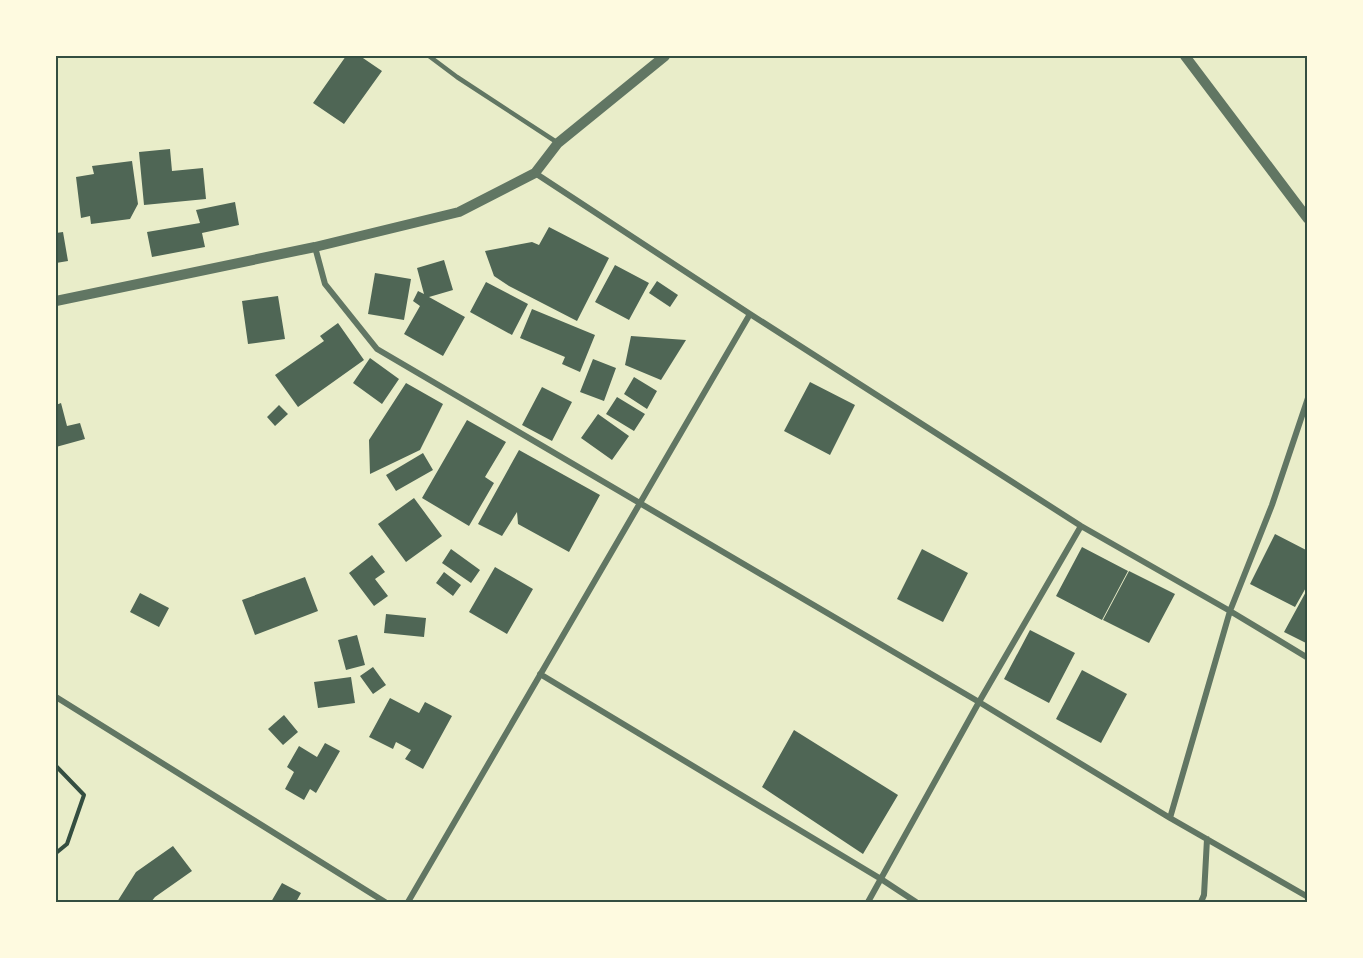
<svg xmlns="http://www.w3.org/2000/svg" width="1363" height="958" font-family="Rubik,sans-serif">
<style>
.building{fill:#4f6655}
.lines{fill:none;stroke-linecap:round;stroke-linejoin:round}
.path{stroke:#344e41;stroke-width:4}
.service{stroke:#617663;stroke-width:4.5}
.minor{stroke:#617663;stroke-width:6}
.tertiary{stroke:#617663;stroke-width:10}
.neatline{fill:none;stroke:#344e41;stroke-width:2}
</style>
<rect width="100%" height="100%" fill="#e9edc9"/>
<path class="building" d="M346 56H360L382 71 344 124 313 103Z
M170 149 172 171 203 168 206 199 144 205 139 152Z
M132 161 138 204 130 219 91 224 90 216 81 218 76 177 94 174 92 166Z
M235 202 239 225 202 233 205 247 152 257 147 232 200 223 196 210Z
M549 227 609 258 577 321 509 286 494 276 485 251 532 242 539 245Z
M63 232 68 261 56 263V233Z
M444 260 453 290 429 297 465 317 443 356 404 334 420 306 413 301 418 291 424 294 417 268Z
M615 265 649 283 629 320 595 302Z
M375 273 411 279 404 320 368 314Z
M657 281 678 295 670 307 649 293Z
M486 282 528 304 512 335 470 312Z
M278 296 285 339 248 344 242 301Z
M532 309 595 335 580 372 562 364 565 357 520 338Z
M338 323 364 360 298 407 275 375 324 341 320 336Z
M631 336 686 340 661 380 625 365Z
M370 358 399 379 382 404 353 383Z
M593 359 616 368 604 401 580 392Z
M634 377 657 391 647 409 624 394Z
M810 382 855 405 830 455 784 431Z
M406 383 443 404 420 450 370 474 369 440Z
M542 387 572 402 552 441 522 425Z
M617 397 645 414 634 431 606 414Z
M61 403 67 426 80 423 85 439 56 447V405Z
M279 405 288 414 275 426 267 417Z
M598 414 629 436 612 460 581 438Z
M467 420 506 442 485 477 494 483 469 526 422 498Z
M519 450 600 495 569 552 518 524 517 512 502 536 478 524Z
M423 453 433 470 396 491 386 475Z
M414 498 442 536 406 562 378 524Z
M1275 534 1308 551V584L1295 607 1250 584Z
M1082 547 1128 571 1102 620 1056 596Z
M451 549 480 570 471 583 442 563Z
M922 549 968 573 943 622 897 599Z
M372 555 385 572 375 579 388 596 374 606 349 573Z
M495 567 533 589 507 634 469 612Z
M1129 571 1175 594 1149 643 1103 620Z
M444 572 461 585 453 596 436 583Z
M305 577 318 611 255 635 242 600Z
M1308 588V644L1284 632Z
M140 593 169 608 159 627 130 612Z
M386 614 426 618 424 637 384 633Z
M1030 630 1075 653 1049 703 1004 679Z
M357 635 365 665 346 670 338 640Z
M373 667 386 685 373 694 360 676Z
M1082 670 1127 694 1101 743 1056 719Z
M351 677 355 703 318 708 314 682Z
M390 698 419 713 425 702 452 716 423 769 405 759 411 750 396 742 393 749 369 737Z
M284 715 298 732 283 745 268 729Z
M794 730 898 795 863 854 762 787Z
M325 743 340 751 316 793 310 789 304 800 285 789 294 772 287 767 299 746 317 757Z
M173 846 192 871 155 897 151 902H117L136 872Z
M282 883 301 893 296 902H271Z"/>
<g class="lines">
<path class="path" d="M56 766 84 795 67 844 56 853"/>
<path class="service" d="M429 56 457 77 558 143"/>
<path class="minor" d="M535 173 750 314 1081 526 1230 611 1308 658
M315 247 325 284 377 349 979 702 1170 818 1308 897
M540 674 881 879 916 902
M56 697 385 902
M1170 818 1230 611 1272 505 1308 398
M408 902C521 706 637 511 750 314
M868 902 979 702 1081 526
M1201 902 1204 895 1207 839"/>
<path class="tertiary" d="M1185 56 1308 219
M56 301 315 247 459 212 535 173 558 143 665 56"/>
</g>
<rect width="1363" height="958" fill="none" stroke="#fefae0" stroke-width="114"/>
<rect x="57" y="57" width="1249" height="844" class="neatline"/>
</svg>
